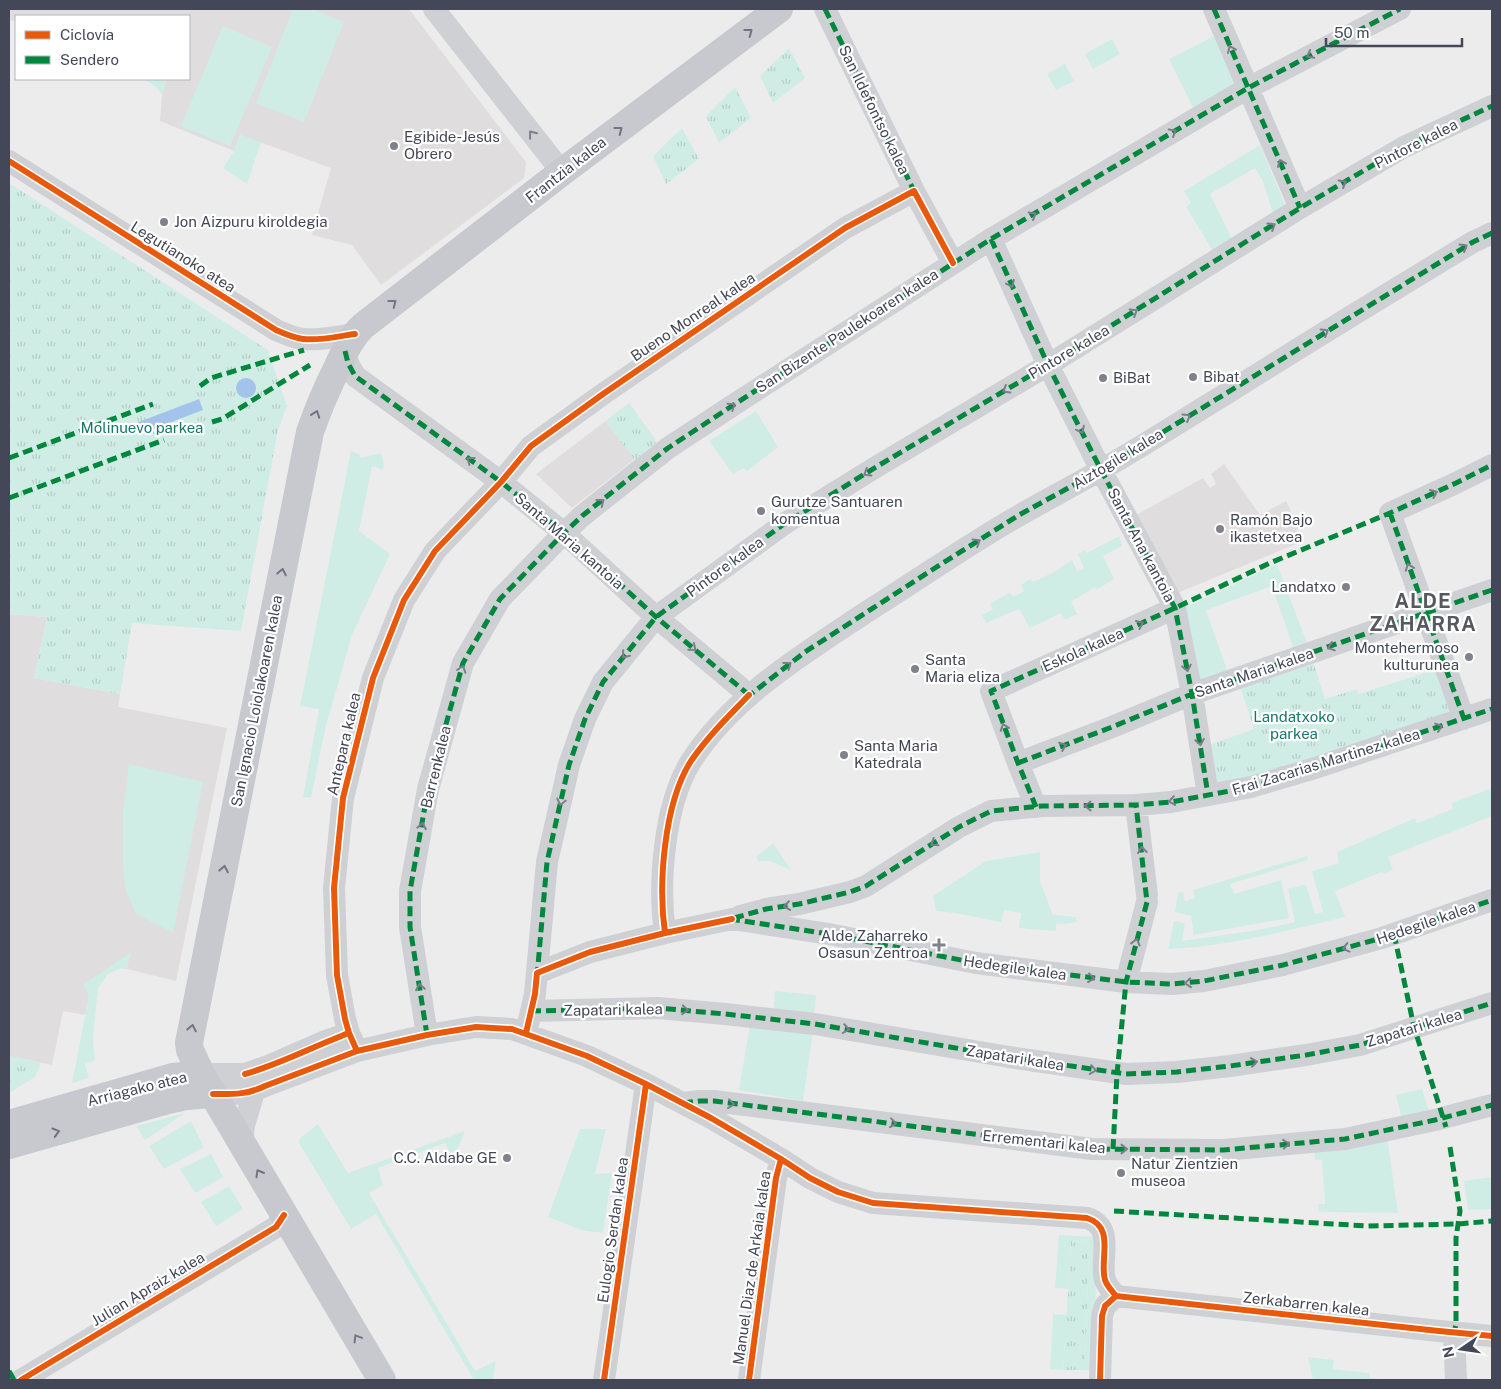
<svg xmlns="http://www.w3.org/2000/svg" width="1501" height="1389" font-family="'Public Sans',sans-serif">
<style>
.education{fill:#dfddde}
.green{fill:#d0ede5}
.park{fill:url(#park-tufts)}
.water{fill:#a4c3eb}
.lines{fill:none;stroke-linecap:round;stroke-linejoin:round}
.minor{stroke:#cfd0d4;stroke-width:22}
.major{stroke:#c8c9cf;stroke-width:28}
.quiet{stroke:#00873e;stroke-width:5;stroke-dasharray:10 5;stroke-linecap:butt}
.cycleway-casing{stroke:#fff;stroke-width:9}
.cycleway{stroke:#e8590c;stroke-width:6}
.oneway{stroke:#727482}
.oneway2{stroke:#7c7e8a}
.poi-dot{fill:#7f818c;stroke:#fff;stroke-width:2}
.labels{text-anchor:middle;stroke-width:4.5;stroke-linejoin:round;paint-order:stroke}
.street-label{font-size:15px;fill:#444758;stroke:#fff}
.poi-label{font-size:15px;fill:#444758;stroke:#fff;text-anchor:start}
.park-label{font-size:15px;fill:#167869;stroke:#fff}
.district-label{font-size:20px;font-weight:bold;letter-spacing:1px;fill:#585960;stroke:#fff}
</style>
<defs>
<pattern id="park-tufts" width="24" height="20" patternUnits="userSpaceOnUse" patternTransform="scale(1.25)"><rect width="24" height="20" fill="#d0ede5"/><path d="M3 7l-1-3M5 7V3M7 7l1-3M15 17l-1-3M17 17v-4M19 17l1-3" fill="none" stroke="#b4cdc7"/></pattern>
</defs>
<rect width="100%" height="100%" fill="#edecec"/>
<path class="education" d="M9 9H409L526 162 524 178 381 285 352 245 312 235 331 168 240 135 234 151 160 121 162 95 166 79H189V16H16V21L9 20Z
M629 403 657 442 572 508 536 474Z
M1224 464 1260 515 1286 501 1299 528 1296 530 1301 542 1175 594 1136 515 1203 478 1210 488 1216 484 1211 474Z
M9 614 47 617 34 678 120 694 118 707 227 728 176 981 127 969 111 966 89 996 85 1015 63 1011 52 1065 9 1056Z"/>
<path class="green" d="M293 9H312L344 22 304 122 256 103Z
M223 26 272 47 230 146 181 126Z
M1218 34 1239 84 1194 110 1169 59Z
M1112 39 1120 54 1093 69 1085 54Z
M1065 64 1074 81 1056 90 1047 74Z
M143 79H166L162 95 156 87Z
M240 135 261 142 247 184 223 168 234 151Z
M1260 145 1286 207 1273 214 1263 181 1255 168 1210 194 1232 239 1213 251 1186 207 1191 203 1184 191Z
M756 411 778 447 747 471 744 468 733 474 709 441Z
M351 451 359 454 361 458 381 453 384 464 383 470 372 466 359 531 390 554 352 635 339 681 326 725 311 798 303 797 319 709 300 706Z
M1119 536 1122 546 1103 556 1114 579 1096 590 1095 587 1071 602 1077 614 1065 620 1061 613 1030 628 1019 609 986 623 982 615 993 609 990 604 1010 592 1013 597 1024 591 1021 585 1030 579 1033 582 1054 572 1072 560 1077 571 1084 568 1078 554 1085 550 1087 553Z
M1277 564 1309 648 1295 653 1272 586 1206 610 1229 676 1200 684 1182 609Z
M129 764 203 782 173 933 135 913 125 887 123 863V813Z
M1492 788V816L1388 857 1393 870 1383 874 1382 872 1335 891 1345 917C1289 930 1226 947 1168 949L1174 921 1185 923 1182 941 1258 930 1295 922 1288 889 1306 884 1315 914 1323 912 1312 871 1339 863 1337 852 1415 818 1417 823 1453 809 1452 803Z
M773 843 791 870 770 861H758L756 857Z
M1040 852V881L1053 915 1076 917 1077 922 1066 924H1056V931L1019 928 1021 913 1004 910 1001 922 955 913 936 911 933 896 986 861Z
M1307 856 1308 860 1230 884 1234 894 1281 880 1289 918 1194 935 1191 916 1175 912 1178 893 1183 892 1185 901 1195 898 1193 890Z
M131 952 127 969 122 968 108 974 98 988 93 1038 95 1060 85 1064 89 1078 72 1083 89 996 83 985Z
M775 991 816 995 815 1011 807 1019 773 1016Z
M750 1024 813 1032 803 1101 739 1090Z
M1422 1089 1430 1114 1402 1120 1396 1095Z
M185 1113 145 1140 136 1126Z
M191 1121 204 1147 164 1169 149 1146Z
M318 1124 348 1173 465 1131 457 1150 450 1153 445 1143 378 1168 383 1185 369 1193 475 1371 496 1361 493 1380H474L376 1214 351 1229 299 1143 300 1138Z
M580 1129H606L595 1174 612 1173 603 1233 581 1230 548 1217Z
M1387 1137 1398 1213 1319 1212 1318 1204H1325L1322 1160H1315L1314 1149Z
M211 1154 223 1177 195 1193 180 1169Z
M1492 1177V1209L1468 1210 1464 1181Z
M229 1186 243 1209 216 1226 201 1202Z
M1059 1235 1097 1237 1094 1370H1085L1089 1242 1071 1241 1068 1289 1055 1288Z
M1053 1314 1067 1315 1063 1370 1050 1369Z
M1308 1357 1334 1360 1333 1369 1369 1373 1370 1378 1393 1380H1313Z"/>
<path class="park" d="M789 48 805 78 773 103 760 76Z
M735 87 751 118 719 143 706 116Z
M682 128 699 159 666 184 653 156Z
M9 183 268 350 287 406 278 430 241 631 132 623 120 694 34 678 47 617 9 614Z
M629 403 657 442 635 460 605 421Z
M1312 658 1325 699 1357 689 1358 694 1441 668 1456 712 1217 787 1209 745 1254 729 1239 684Z
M9 1056 41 1063 35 1077 9 1093Z
M1071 1241 1089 1242 1085 1370H1063Z"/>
<path class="water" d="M236 388a10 10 0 1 1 20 0a10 10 0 1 1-20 0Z
M199 399 203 410 140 434 136 423Z"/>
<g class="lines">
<path class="minor" d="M434 9 562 172
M825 9 914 191 953 263
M1214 9 1300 208
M9 161 276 330C285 334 294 338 303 339 320 341 339 336 355 334
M991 239 1048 365 1101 470 1175 608 1192 694 1208 795
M345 351 348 363 355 376 501 482 564 533 656 617 749 695
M1464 719 1390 513 1456 483 1492 465
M1018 763 1112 727 1192 694 1492 590
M1136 805 1147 895
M1036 807 1018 763 991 691 1175 608
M740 916 766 909 799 904 850 892 866 886 959 827 991 811 1042 806 1136 805 1171 802 1251 787 1315 768 1492 709
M665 933C658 884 664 806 690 763 731 697 805 653 868 611 919 579 969 544 1020 515 1046 500 1073 486 1099 471 1143 446 1186 418 1229 392 1310 341 1392 291 1473 242L1492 233
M537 973 590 952 665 933 732 919 829 934 976 963 1126 982 1172 984 1204 981 1283 965 1382 938 1492 900
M1126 982 1147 902
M531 1011 658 1008 725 1014 815 1024 1009 1057 1126 1074 1177 1072 1230 1066 1306 1055 1360 1045 1492 1003
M526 1033 535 994 547 862 569 765 585 719 603 682 656 617 784 524 876 467 1048 365 1300 208 1404 147 1492 106
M427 1035 410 927V891L428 789 463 663 500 599 564 533 582 516 668 448 738 402 991 239 1248 88 1400 9
M357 1051 349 1033 345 1019 337 975 334 888 343 798 373 678 404 600 435 551 501 482 531 446 603 394 845 228 914 191
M201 1074H245L268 1066 323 1042 349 1033
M213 1094C232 1094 247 1095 265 1086L357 1051 427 1035 476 1027 512 1029 587 1056 646 1084 711 1118 781 1159 810 1178 838 1192 873 1203 1087 1218C1116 1227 1099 1260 1105 1280 1107 1286 1112 1291 1116 1296
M684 1103 700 1101H714L1092 1149 1223 1150 1345 1139 1435 1120 1492 1105
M242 1144 244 1125 254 1092
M1116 1296 1439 1331 1492 1336
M1454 1333 1456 1380
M21 1380 276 1227 284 1215
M604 1380 646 1084
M749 1380 776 1178 781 1159
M1100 1380 1102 1316 1105 1306 1116 1296"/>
<path class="major" d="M9 1124 173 1077 201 1074
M9 1145 168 1100 186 1096 213 1094
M382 1380 201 1074 190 1050 189 1043 310 432C318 409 327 388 338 366 345 351 351 337 363 326L562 172 779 9"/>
<path class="quiet" d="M825 9 916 195
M1214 9 1300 208
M991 239 1048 365 1101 470 1175 608 1192 694 1208 795
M345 351 348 363 355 376 501 482 564 533 656 617 749 695
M200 386 211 378 304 350
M212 422 222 419 310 365
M9 458 153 404
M9 498 164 440
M1390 513 1464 719
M746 698 805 652 935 568 1019 515 1101 470 1473 242 1492 233
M1018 763 1112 727 1192 694 1492 590
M1036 807 1018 763 991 691 1175 608 1270 563 1390 513 1456 483 1492 465
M734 918 766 909 799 904 850 892 866 886 959 827 991 811 1042 806 1136 805 1171 802 1251 787 1315 768 1492 709
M730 919 829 934 976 963 1126 982 1172 984 1204 981 1283 965 1382 938 1492 900
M1394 934 1414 1027 1446 1127
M537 977 547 862 569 765 585 719 603 682 656 617 784 524 876 467 1048 365 1300 208 1404 147 1492 106
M531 1011 658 1008 725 1014 815 1024 1009 1057 1126 1074 1177 1072 1230 1066 1306 1055 1360 1045 1492 1003
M427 1035 410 927V891L428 789 463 663 500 599 564 533 582 516 668 448 738 402 991 239 1248 88 1400 9
M683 1103 700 1101H714L1092 1149 1223 1150 1345 1139 1435 1120 1492 1105
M1450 1147 1460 1211 1456 1238V1324L1454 1333
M1113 1149 1117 1074 1126 982 1147 902 1136 805
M1114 1211 1368 1226 1458 1224 1492 1221
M9 1371 14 1380"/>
<g class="cycleway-casing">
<path id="cycleway" d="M9 161 276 330C285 334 294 338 303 339 320 341 339 336 355 334
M665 933C658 884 664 803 691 761 708 736 729 716 749 695
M526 1033 535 994 537 973 590 952 665 933 732 919
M357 1051 349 1033 345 1019 337 975 334 888 343 798 373 678 404 600 435 551 501 482 531 446 603 394 845 228 914 191 953 263
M245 1074C281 1064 314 1046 349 1033
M213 1094C232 1094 247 1095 265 1086L357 1051 427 1035 476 1027 512 1029 587 1056 646 1084 711 1118 781 1159 810 1178 838 1192 873 1203 1087 1218C1116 1227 1099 1260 1105 1280 1107 1286 1112 1291 1116 1296
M1116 1296 1439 1331 1492 1336
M21 1380 276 1227 284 1215
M604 1380 646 1084
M749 1380 776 1178 781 1159
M1100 1380 1102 1316 1105 1306 1116 1296"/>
</g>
<use href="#cycleway" class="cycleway"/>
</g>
<defs><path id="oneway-chevron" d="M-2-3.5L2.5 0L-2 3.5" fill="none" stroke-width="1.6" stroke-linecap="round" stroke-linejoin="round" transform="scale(1.25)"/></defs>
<g class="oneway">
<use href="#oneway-chevron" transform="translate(749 32) rotate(-37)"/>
<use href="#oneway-chevron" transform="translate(619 130) rotate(-37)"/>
<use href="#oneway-chevron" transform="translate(393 303) rotate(-38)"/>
<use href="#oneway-chevron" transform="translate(316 414) rotate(-70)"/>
<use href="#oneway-chevron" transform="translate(282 572) rotate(-79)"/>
<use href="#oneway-chevron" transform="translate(224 869) rotate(-79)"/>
<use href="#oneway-chevron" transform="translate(192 1028) rotate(-79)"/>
<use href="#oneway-chevron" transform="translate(56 1132) rotate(-16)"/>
<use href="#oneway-chevron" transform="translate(259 1173) rotate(-120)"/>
<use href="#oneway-chevron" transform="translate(357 1338) rotate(-121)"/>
</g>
<g class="oneway2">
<use href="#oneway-chevron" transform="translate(1231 49) rotate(-113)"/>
<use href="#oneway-chevron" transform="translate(1310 55) rotate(152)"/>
<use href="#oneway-chevron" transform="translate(1173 132) rotate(-30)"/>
<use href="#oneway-chevron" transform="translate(532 134) rotate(-128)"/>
<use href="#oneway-chevron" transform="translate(1281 163) rotate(-114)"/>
<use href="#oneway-chevron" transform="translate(1343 183) rotate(-31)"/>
<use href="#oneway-chevron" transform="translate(1033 215) rotate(-30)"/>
<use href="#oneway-chevron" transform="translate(1272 226) rotate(-32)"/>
<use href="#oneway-chevron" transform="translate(1464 247) rotate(-31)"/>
<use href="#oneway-chevron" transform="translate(1011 284) rotate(65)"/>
<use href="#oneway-chevron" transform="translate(1134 312) rotate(-32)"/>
<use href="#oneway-chevron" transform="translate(1325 332) rotate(-32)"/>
<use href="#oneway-chevron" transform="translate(1006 390) rotate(149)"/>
<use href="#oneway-chevron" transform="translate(732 406) rotate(-33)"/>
<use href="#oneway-chevron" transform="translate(1187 417) rotate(-32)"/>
<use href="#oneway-chevron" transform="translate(1081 430) rotate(64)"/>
<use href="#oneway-chevron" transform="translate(470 460) rotate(-144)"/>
<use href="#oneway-chevron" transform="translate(867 473) rotate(148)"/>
<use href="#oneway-chevron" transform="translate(1434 493) rotate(-24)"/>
<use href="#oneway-chevron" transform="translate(601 502) rotate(-38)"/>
<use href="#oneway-chevron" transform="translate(977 542) rotate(-32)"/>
<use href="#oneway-chevron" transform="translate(1409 567) rotate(-110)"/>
<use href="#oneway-chevron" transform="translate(1140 624) rotate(-24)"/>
<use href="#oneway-chevron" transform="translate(1331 647) rotate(161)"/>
<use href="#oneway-chevron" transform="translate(693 648) rotate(40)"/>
<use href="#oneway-chevron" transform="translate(625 655) rotate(129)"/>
<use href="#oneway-chevron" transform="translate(788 665) rotate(-37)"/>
<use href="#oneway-chevron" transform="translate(1187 668) rotate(78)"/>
<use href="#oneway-chevron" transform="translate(462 669) rotate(-72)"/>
<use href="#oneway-chevron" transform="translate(1004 727) rotate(-110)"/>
<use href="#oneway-chevron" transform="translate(1439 727) rotate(-18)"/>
<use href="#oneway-chevron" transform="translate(1200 742) rotate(81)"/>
<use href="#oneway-chevron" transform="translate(1063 746) rotate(-21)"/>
<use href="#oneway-chevron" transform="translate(1172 801) rotate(172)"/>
<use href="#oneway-chevron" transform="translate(561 802) rotate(103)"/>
<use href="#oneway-chevron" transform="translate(1088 806) rotate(179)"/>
<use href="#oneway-chevron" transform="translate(422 826) rotate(-80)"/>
<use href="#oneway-chevron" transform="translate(934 843) rotate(147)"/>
<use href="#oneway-chevron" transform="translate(1142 850) rotate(-97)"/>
<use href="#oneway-chevron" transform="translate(787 906) rotate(172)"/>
<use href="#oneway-chevron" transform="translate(1136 942) rotate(-76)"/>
<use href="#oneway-chevron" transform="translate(1346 948) rotate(165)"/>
<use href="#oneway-chevron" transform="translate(1091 978) rotate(7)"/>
<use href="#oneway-chevron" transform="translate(1188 983) rotate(175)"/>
<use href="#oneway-chevron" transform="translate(420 987) rotate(-99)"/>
<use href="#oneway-chevron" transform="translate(685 1010) rotate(5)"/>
<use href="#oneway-chevron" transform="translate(846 1029) rotate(10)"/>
<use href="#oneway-chevron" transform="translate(1254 1062) rotate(-8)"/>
<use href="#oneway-chevron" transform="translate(1093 1070) rotate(9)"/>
<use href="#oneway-chevron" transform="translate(731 1104) rotate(7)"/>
<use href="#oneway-chevron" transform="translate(893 1123) rotate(7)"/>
<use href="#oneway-chevron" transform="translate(1286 1144) rotate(-5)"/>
<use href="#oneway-chevron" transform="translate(1124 1149)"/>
</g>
<g class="poi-dot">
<circle cx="394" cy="146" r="5"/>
<circle cx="164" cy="222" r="5"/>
<circle cx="1193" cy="377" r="5"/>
<circle cx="1103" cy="378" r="5"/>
<circle cx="761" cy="511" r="5"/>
<circle cx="1220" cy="529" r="5"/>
<circle cx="1346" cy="587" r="5"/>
<circle cx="1469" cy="657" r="5"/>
<circle cx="915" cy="669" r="5"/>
<circle cx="844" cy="755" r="5"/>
<path d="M936.5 937.5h5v5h5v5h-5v5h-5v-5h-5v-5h5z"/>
<circle cx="507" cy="1158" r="5"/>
<circle cx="1121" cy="1173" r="5"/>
</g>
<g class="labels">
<g class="street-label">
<text transform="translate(874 110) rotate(64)" y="5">San Ildefontso kalea</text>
<text transform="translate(1416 144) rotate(-27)" y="5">Pintore kalea</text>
<text transform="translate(566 170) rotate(-38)" y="5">Frantzia kalea</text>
<text transform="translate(183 257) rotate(32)" y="5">Legutianoko atea</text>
<text transform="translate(693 317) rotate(-34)" y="5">Bueno Monreal kalea</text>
<text transform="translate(847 331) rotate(-33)" y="5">San Bizente Paulekoaren kalea</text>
<text transform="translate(1069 352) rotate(-31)" y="5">Pintore kalea</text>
<text transform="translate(1118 459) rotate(-31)" y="5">Aiztogile kalea</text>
<text transform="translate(569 541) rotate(41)" y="5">Santa Maria kantoia</text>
<text transform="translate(1141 545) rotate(62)" y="5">Santa Ana kantoia</text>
<text transform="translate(725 567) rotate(-36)" y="5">Pintore kalea</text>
<text transform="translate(1083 650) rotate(-24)" y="5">Eskola kalea</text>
<text transform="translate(1254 673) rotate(-19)" y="5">Santa Maria kalea</text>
<text transform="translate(257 701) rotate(-79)" y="5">San Ignacio Loiolakoaren kalea</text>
<text transform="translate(344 744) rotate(-77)" y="5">Antepara kalea</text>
<text transform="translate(1326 762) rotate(-17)" y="5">Frai Zacarias Martinez kalea</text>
<text transform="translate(436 767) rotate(-76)" y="5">Barrenkalea</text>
<text transform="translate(1426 923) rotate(-19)" y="5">Hedegile kalea</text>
<text transform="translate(1015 968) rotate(8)" y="5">Hedegile kalea</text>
<text transform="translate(613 1010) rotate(-1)" y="5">Zapatari kalea</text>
<text transform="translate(1414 1028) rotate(-17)" y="5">Zapatari kalea</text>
<text transform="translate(1015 1058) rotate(9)" y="5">Zapatari kalea</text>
<text transform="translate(137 1089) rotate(-14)" y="5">Arriagako atea</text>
<text transform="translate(1044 1142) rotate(6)" y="5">Errementari kalea</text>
<text transform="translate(613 1230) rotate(-82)" y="5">Eulogio Serdan kalea</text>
<text transform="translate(752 1268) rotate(-82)" y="5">Manuel Diaz de Arkaia kalea</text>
<text transform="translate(148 1289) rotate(-31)" y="5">Julian Apraiz kalea</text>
<text transform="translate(1306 1304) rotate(6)" y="5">Zerkabarren kalea</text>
</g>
<g class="poi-label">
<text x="404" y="142">Egibide-Jesús<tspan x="404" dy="17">Obrero</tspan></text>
<text x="174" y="227">Jon Aizpuru kiroldegia</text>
<text x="1203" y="382">Bibat</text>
<text x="1113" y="383">BiBat</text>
<text x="771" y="507">Gurutze Santuaren<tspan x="771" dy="17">komentua</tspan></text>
<text x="1230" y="525">Ramón Bajo<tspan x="1230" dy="17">ikastetxea</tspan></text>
<text x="1336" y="592" text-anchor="end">Landatxo</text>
<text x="1459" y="653" text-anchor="end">Montehermoso<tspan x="1459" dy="17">kulturunea</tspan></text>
<text x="925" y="665">Santa<tspan x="925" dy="17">Maria eliza</tspan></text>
<text x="854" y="751">Santa Maria<tspan x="854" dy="17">Katedrala</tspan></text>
<text x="928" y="941" text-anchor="end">Alde Zaharreko<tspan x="928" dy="17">Osasun Zentroa</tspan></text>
<text x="497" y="1163" text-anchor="end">C.C. Aldabe GE</text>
<text x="1131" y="1169">Natur Zientzien<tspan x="1131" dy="17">museoa</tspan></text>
</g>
<g class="park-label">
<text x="142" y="433">Molinuevo parkea</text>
<text x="1294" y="722">Landatxoko<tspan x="1294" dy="17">parkea</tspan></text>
</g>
<g class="district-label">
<text x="1423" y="608">ALDE<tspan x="1423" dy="23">ZAHARRA</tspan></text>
</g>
</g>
<rect width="1501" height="1389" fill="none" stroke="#444758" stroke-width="20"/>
<rect x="15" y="15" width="175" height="65" fill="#ffffff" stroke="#b4b5bc"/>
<rect x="25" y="31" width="25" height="8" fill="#e8590c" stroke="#b4b5bc"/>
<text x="60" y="40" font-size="15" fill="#444758">Ciclovía</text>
<rect x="25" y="56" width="25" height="8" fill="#00873e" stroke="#b4b5bc"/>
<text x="60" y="65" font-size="15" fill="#444758">Sendero</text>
<g transform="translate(1461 1349) rotate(257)" stroke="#ffffff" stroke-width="4" paint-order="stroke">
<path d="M0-4L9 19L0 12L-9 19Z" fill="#444758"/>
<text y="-8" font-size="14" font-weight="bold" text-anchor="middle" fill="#444758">N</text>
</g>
<path d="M1326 38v8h136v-8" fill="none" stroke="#444758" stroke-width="2.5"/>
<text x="1334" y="38" font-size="15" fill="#444758" stroke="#ffffff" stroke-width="4" paint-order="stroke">50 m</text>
</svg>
